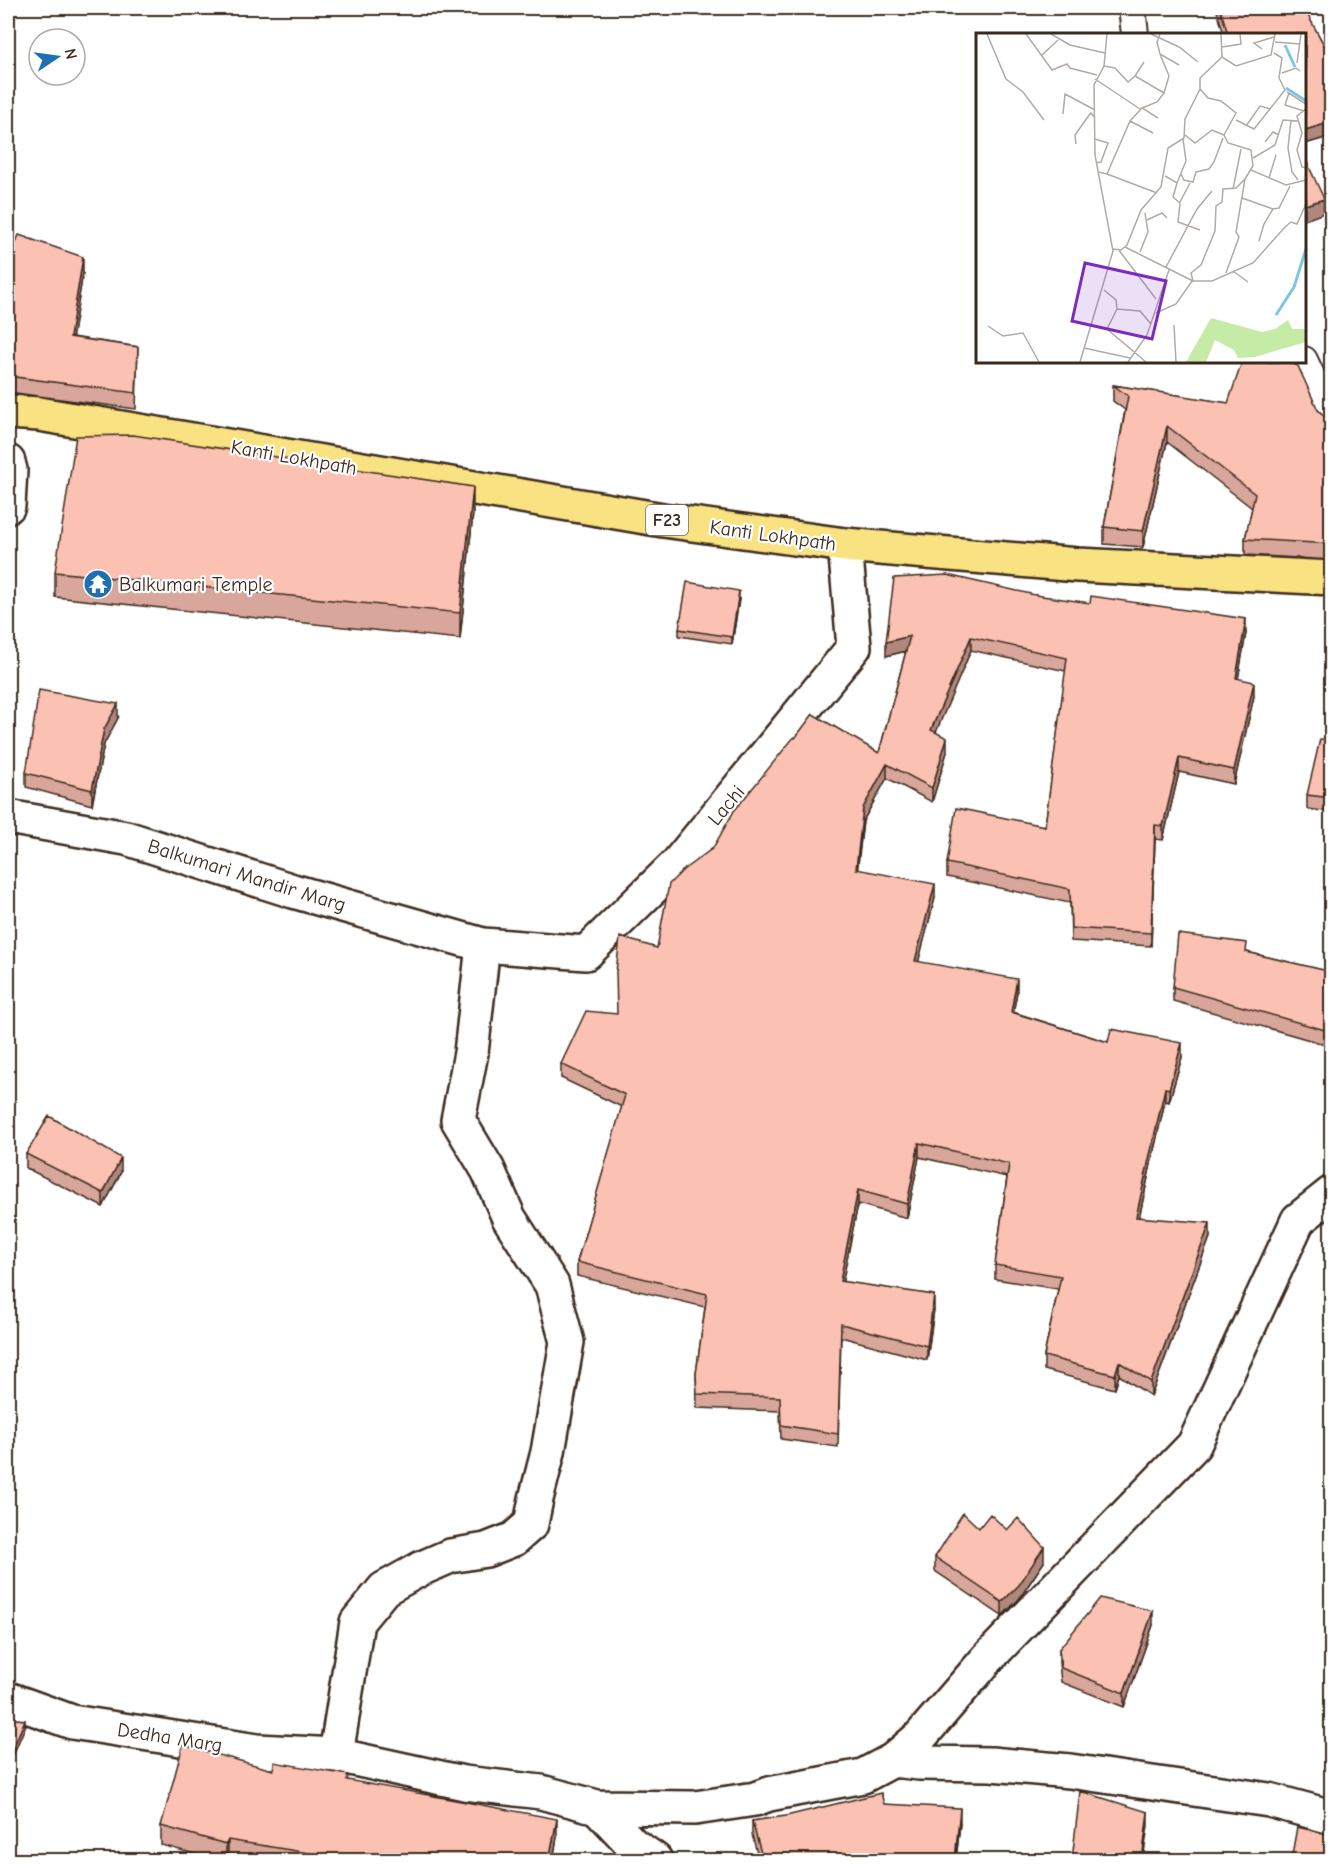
<svg xmlns="http://www.w3.org/2000/svg" width="1339" height="1868" font-family="'Comic Neue',sans-serif">
<style>
.lines{fill:none;stroke-linecap:round;stroke-linejoin:round}
.lane-casing{stroke:#3b2a1e;stroke-width:30}
.street-casing{stroke:#3b2a1e;stroke-width:38}
.primary-casing{stroke:#3b2a1e;stroke-width:38}
.lane{stroke:#fff;stroke-width:26}
.street{stroke:#fff;stroke-width:33}
.primary{stroke:#f8e281;stroke-width:33}
.wall{fill:#d8a69a;stroke:#3b2a1e;stroke-width:1.5}
.shaded-wall{fill:#b0877d;stroke:#3b2a1e;stroke-width:1.5}
.building{fill:#fbc1b3;stroke:#3b2a1e;stroke-width:1.5}
.labels{text-anchor:middle;stroke-width:4.5;stroke-linejoin:round;paint-order:stroke}
.shield{fill:#fff;stroke:#766a62;stroke-width:1.5}
.shield-label{font-size:18px;font-weight:bold;fill:#3b2a1e}
.street-label{font-size:20px;fill:#3b2a1e;stroke:#fff}
.poi-label{font-size:20px;fill:#3b2a1e;stroke:#fff;text-anchor:start}
.inset-river{fill:none;stroke:#7ec7df;stroke-width:3}
.inset-road{fill:none;stroke:#b1aaa5;stroke-width:1.5}
.view{fill:#7b2cbf;fill-opacity:0.15;stroke:#7b2cbf;stroke-width:3}
.inset-edge{fill:none;stroke:#3b2a1e;stroke-width:3}
</style>
<rect width="100%" height="100%" fill="#fff"/>
<filter id="ink" filterUnits="userSpaceOnUse"><feTurbulence type="fractalNoise" baseFrequency=".0167" numOctaves="2"/><feDisplacementMap in="SourceGraphic" scale="12" xChannelSelector="R" yChannelSelector="G"/><feConvolveMatrix kernelMatrix="1 2 1 2 8 2 1 2 1" color-interpolation-filters="sRGB"/></filter>
<g filter="url(#ink)">
<g class="lines">
<g class="lane-casing">
<path id="lane" d="M1132 8 1135 34
M1304 360 1332 420"/>
</g>
<g class="street-casing">
<path id="street" d="M8 462 10 470 8 506
M8 817 126 838 293 891 483 945 586 953 678 863 854 647 845 545
M8 1699 72 1722 257 1751 336 1755 464 1783 541 1792 597 1807 695 1808 755 1799 769 1794 863 1776 893 1760 920 1737 988 1658 1194 1445 1298 1220 1332 1193
M336 1755 357 1622 384 1589 420 1569 450 1556 486 1550 514 1539 531 1524 536 1499 548 1452 567 1342 552 1285 509 1218 488 1170 458 1120 471 1053 483 945
M893 1760 919 1763 991 1764 1070 1771 1269 1800 1332 1817
M597 1807 633 1845 655 1860"/>
</g>
<g class="primary-casing">
<path id="primary" d="M8 412 39 414 663 520 845 545 1078 565 1332 578"/>
</g>
<use href="#lane" class="lane"/>
<use href="#street" class="street"/>
<use href="#primary" class="primary"/>
</g>
<path class="wall" d="M1216 8H1304L1324 45H1332V136L1305 144V34H1224Z
M8 244 83 273 72 337 138 347 136 409 8 392Z
M1113 385 1228 403 1318 410 1324 416 1331 419 1332 560 1245 555V539L1252 508 1167 442 1143 547 1104 544V527L1125 410 1113 401Z
M473 513 460 639 55 597V572Z
M1035 595 1246 633 1238 678 1254 696 1234 784 1179 772 1163 840 1155 839 1151 946 1071 941 1070 903 947 877V863L1045 826 1066 671 971 650 935 732 947 752 932 802 887 778 863 821 857 870 935 898 918 962 1017 992 1013 1012 1108 1042 1182 1057 1169 1102 1165 1101 1139 1218 1210 1237 1151 1396 1119 1375 1115 1389 1044 1370V1356L1058 1289 995 1279V1265L1007 1177 919 1157 907 1218 858 1204 842 1282 934 1309 927 1360 841 1337 838 1447 781 1439 780 1411 697 1408 696 1374 705 1307 577 1276V1262L622 1107 561 1078V1064L617 1014 657 948 713 848 795 738 879 753 906 651 886 656Z
M739 599 732 644 679 636V629Z
M118 718 104 744 92 805 26 787V773Z
M1332 740V812L1307 809V795Z
M1247 952 1332 972V1072L1328 1071V1057L1331 1046 1173 1001V987Z
M26 1154 121 1172 103 1207 26 1168Z
M979 1528 1044 1562 1019 1599 1002 1616 935 1571V1557Z
M1153 1625 1124 1707 1061 1682 1059 1663V1649Z
M273 1770 348 1780 557 1837 553 1860H242L228 1858 227 1860H218L161 1845V1826Z
M884 1804 960 1823 956 1860H759L752 1835V1821Z"/>
<path class="shaded-wall" d="M1332 122V136L1305 144V130Z
M1324 199V213L1305 220V205Z
M83 257V273L70 352V337Z
M1167 426V442L1143 547V531Z
M473 487V513L460 639V613Z
M739 591V599L732 644V637Z
M1246 619V633L1236 691V678Z
M910 636V650L886 656V642Z
M971 637V650L931 744V730Z
M1254 682V696L1234 784V770Z
M118 704V718L104 744 92 805V790L104 729Z
M947 738V752L932 802V788Z
M1179 758V772L1163 840V826Z
M887 764V778L863 821 856 883V869L863 808Z
M1155 825V839L1151 946V933Z
M935 884V898L915 975V961Z
M1017 979V992L1011 1025V1012Z
M1182 1043V1057L1169 1102V1089Z
M1165 1088V1101L1136 1231V1217Z
M919 1143V1157L907 1218V1204Z
M121 1158V1172L103 1207V1193Z
M858 1190V1204L840 1295V1281Z
M1210 1223V1237L1151 1396V1382Z
M934 1295V1309L927 1360V1346Z
M1119 1362V1375L1115 1389V1375Z
M1044 1547V1562L1019 1599 1002 1616V1602Z
M1153 1611V1625L1124 1707V1693Z
M25 1720V1727L8 1767V1759Z
M960 1808V1823L956 1860H955Z
M1148 1812V1826L1143 1860H1142Z
M557 1819V1837L553 1860H549Z
M228 1840V1858L226 1860V1844Z"/>
<path class="building" d="M1220 8H1304L1324 45H1332V122L1305 130V34H1228Z
M1305 158 1324 199 1305 205Z
M19 235 83 257 70 337 138 347 136 393 8 376V244L14 247Z
M1242 362H1289L1298 366 1318 410 1324 416 1332 419V544L1245 539 1255 494 1167 426 1143 531 1104 527 1128 396 1113 385 1228 403Z
M133 435 473 487 460 613 55 572 76 436Z
M947 575 1035 595 1090 603 1091 596 1246 619 1236 678 1254 682 1234 770 1179 758 1163 826 1155 825 1151 933 1071 928 1070 889 947 863 956 808 1045 826 1067 658 971 637 931 730 947 738 932 788 887 764 863 808 856 869 935 884 915 961 1017 979 1011 1012 1108 1042 1111 1029 1182 1043 1169 1089 1165 1088 1136 1217 1210 1223 1151 1382 1119 1362 1115 1375 1044 1356 1061 1276 995 1265 1009 1164 919 1143 907 1204 858 1190 840 1281 934 1295 927 1346 841 1324 838 1434 781 1425 780 1397 697 1394 696 1374 707 1294 577 1262 625 1095 561 1064 586 1011 617 1014 616 972 620 937 657 948 669 884 683 870 713 848 734 811 794 737 795 738 813 714 879 753 910 636 886 642 894 578Z
M687 582 739 591 732 637 679 629Z
M39 690 118 704 104 729 92 790 26 773Z
M1320 739 1332 740V798L1307 795Z
M1178 934 1247 943 1246 952 1332 972V1032L1173 987Z
M1332 1044V1058L1328 1057Z
M49 1116 121 1158 103 1193 26 1154Z
M963 1513 979 1528 990 1514 1007 1530 1018 1518 1044 1547 1019 1585 1002 1602 935 1557Z
M1100 1598 1153 1611 1124 1693 1061 1668 1059 1649Z
M8 1718 25 1720 8 1759Z
M183 1745 273 1770 274 1762 348 1775 347 1780 557 1819 549 1860H352L228 1840 226 1844 161 1826Z
M1080 1791 1148 1812 1142 1860H1072Z
M881 1793 884 1804 960 1808 955 1860H763L752 1821 786 1816Z
M1297 1827 1332 1835V1860H1291Z"/>
</g>
<defs>
<g id="temple-disc" transform="scale(1.5)"><circle r="9.5" fill="#1f6fb2" stroke="#fff"/><path d="M0-6L5-2H3V0L6.5 2.5H4V6H1.5V3h-3V6H-4V2.5H-6.5L-3 0V-2H-5Z" fill="#fff"/></g>
</defs>
<g fill-rule="evenodd">
<use href="#temple-disc" x="98" y="584"/>
</g>
<g class="labels">
<rect class="shield" x="646" y="505" width="42" height="30" rx="4.5"/>
<g class="shield-label">
<text x="667" y="526">F23</text>
</g>
<g class="street-label">
<text transform="translate(294 457) rotate(10)" y="7">Kanti Lokhpath</text>
<text transform="translate(773 535) rotate(8)" y="7">Kanti Lokhpath</text>
<text transform="translate(726 805) rotate(-50)" y="7">Lachi</text>
<text transform="translate(247 875) rotate(17)" y="7">Balkumari Mandir Marg</text>
<text transform="translate(170 1737) rotate(9)" y="7">Dedha Marg</text>
</g>
<g class="poi-label">
<text x="119" y="591">Balkumari Temple</text>
</g>
</g>
<g transform="translate(976 33)">
<rect width="330" height="330" fill="#fff"/>
<path d="M235 285 286 299 299 296 312 287 316 296H330V309L279 324 262 325 258 317 239 307 230 329H210Z" fill="#c5eba6"/>
<path class="inset-river" d="M309 12 319 34M310 55 330 68M300 282 318 254 330 216"/>
<path class="inset-road" d="M11 1 30 46 47 59 68 87M50 1 76 37 91 31 94 35 121 42M75 1 94 12 129 20M175 1 203 14 222 29M184 1 181 9 184 21 203 32M299 9 324 11M246 14 265 11 264 1M286 16 278 10 298 4M65 23 82 7M246 24 260 33 295 22 299 1M168 29 159 43 188 60 193 43 184 21M321 30 325 1M128 33 139 35 152 49 159 43M306 40 320 35 324 38M119 46 164 76M224 56 232 65 245 68 260 80 248 102 252 110 275 117M311 59 330 71M313 60 309 72 328 78M330 76 321 83 326 100 321 117 326 134 330 135M87 81 89 61 119 77M182 85 166 75 181 69 188 60M260 87 278 96 309 57 303 45 306 25 298 20M315 87 312 115 316 139 322 147M154 88 177 100M270 93 284 73 295 76M209 102 219 110 236 97 248 102M119 106 132 110 125 129 120 130M289 109 297 99 303 102M100 111 99 102 111 85 115 80 119 85M277 125 299 112 307 87 322 88M275 137 310 152 330 147M122 139 131 141 154 88 166 75M131 141 181 160M205 141 208 147 217 149 220 139 233 136 238 129 247 105M189 143 201 150 210 128 207 106M293 145 300 122M269 146 277 133 275 117M201 150 197 164 204 170 202 189 224 197M257 156 265 116M266 165 297 176M204 169 214 150M171 187 186 180 191 185M283 208 288 191 297 176 303 175 314 153M149 214 217 248 215 240 225 232 239 198 240 173 246 169 247 156 260 155 269 146 260 199 263 204 250 240M137 216 145 217 151 212 165 177 185 154 192 115 208 105 209 86 224 56V45L246 24 245 1M142 216 180 266M164 219 172 199 169 180M190 234 221 176 236 158M257 238 272 249M128 257 140 267 141 276M141 276 131 296 170 329M141 276 164 278 175 291M180 280 200 271 216 248H236L277 230 309 194 315 189 321 191 330 171M198 292 200 329M12 293 27 303 47 300 63 329M108 315 154 325M104 329 137 218 119 122 118 52 128 33 131 1M152 329 171 302 193 237"/>
<path class="view" d="M109 230 190 248 176 306 96 288Z"/>
<rect width="330" height="330" class="inset-edge"/>
</g>
<rect width="1339" height="1868" fill="none" stroke="#fff" stroke-width="30"/>
<rect x="15" y="15" width="1309" height="1838" fill="none" stroke="#3b2a1e" stroke-width="2" filter="url(#ink)"/>
<g transform="translate(57 57) rotate(77)"><circle r="28" fill="#ffffff" stroke="#b1aaa5" stroke-width="1.5"/>
<path d="M0-4.5L10 22L0 15L-10 22Z" fill="#1f6fb2"/>
<text y="-9" font-size="16" font-weight="bold" text-anchor="middle" fill="#3b2a1e">N</text>
</g>
</svg>
